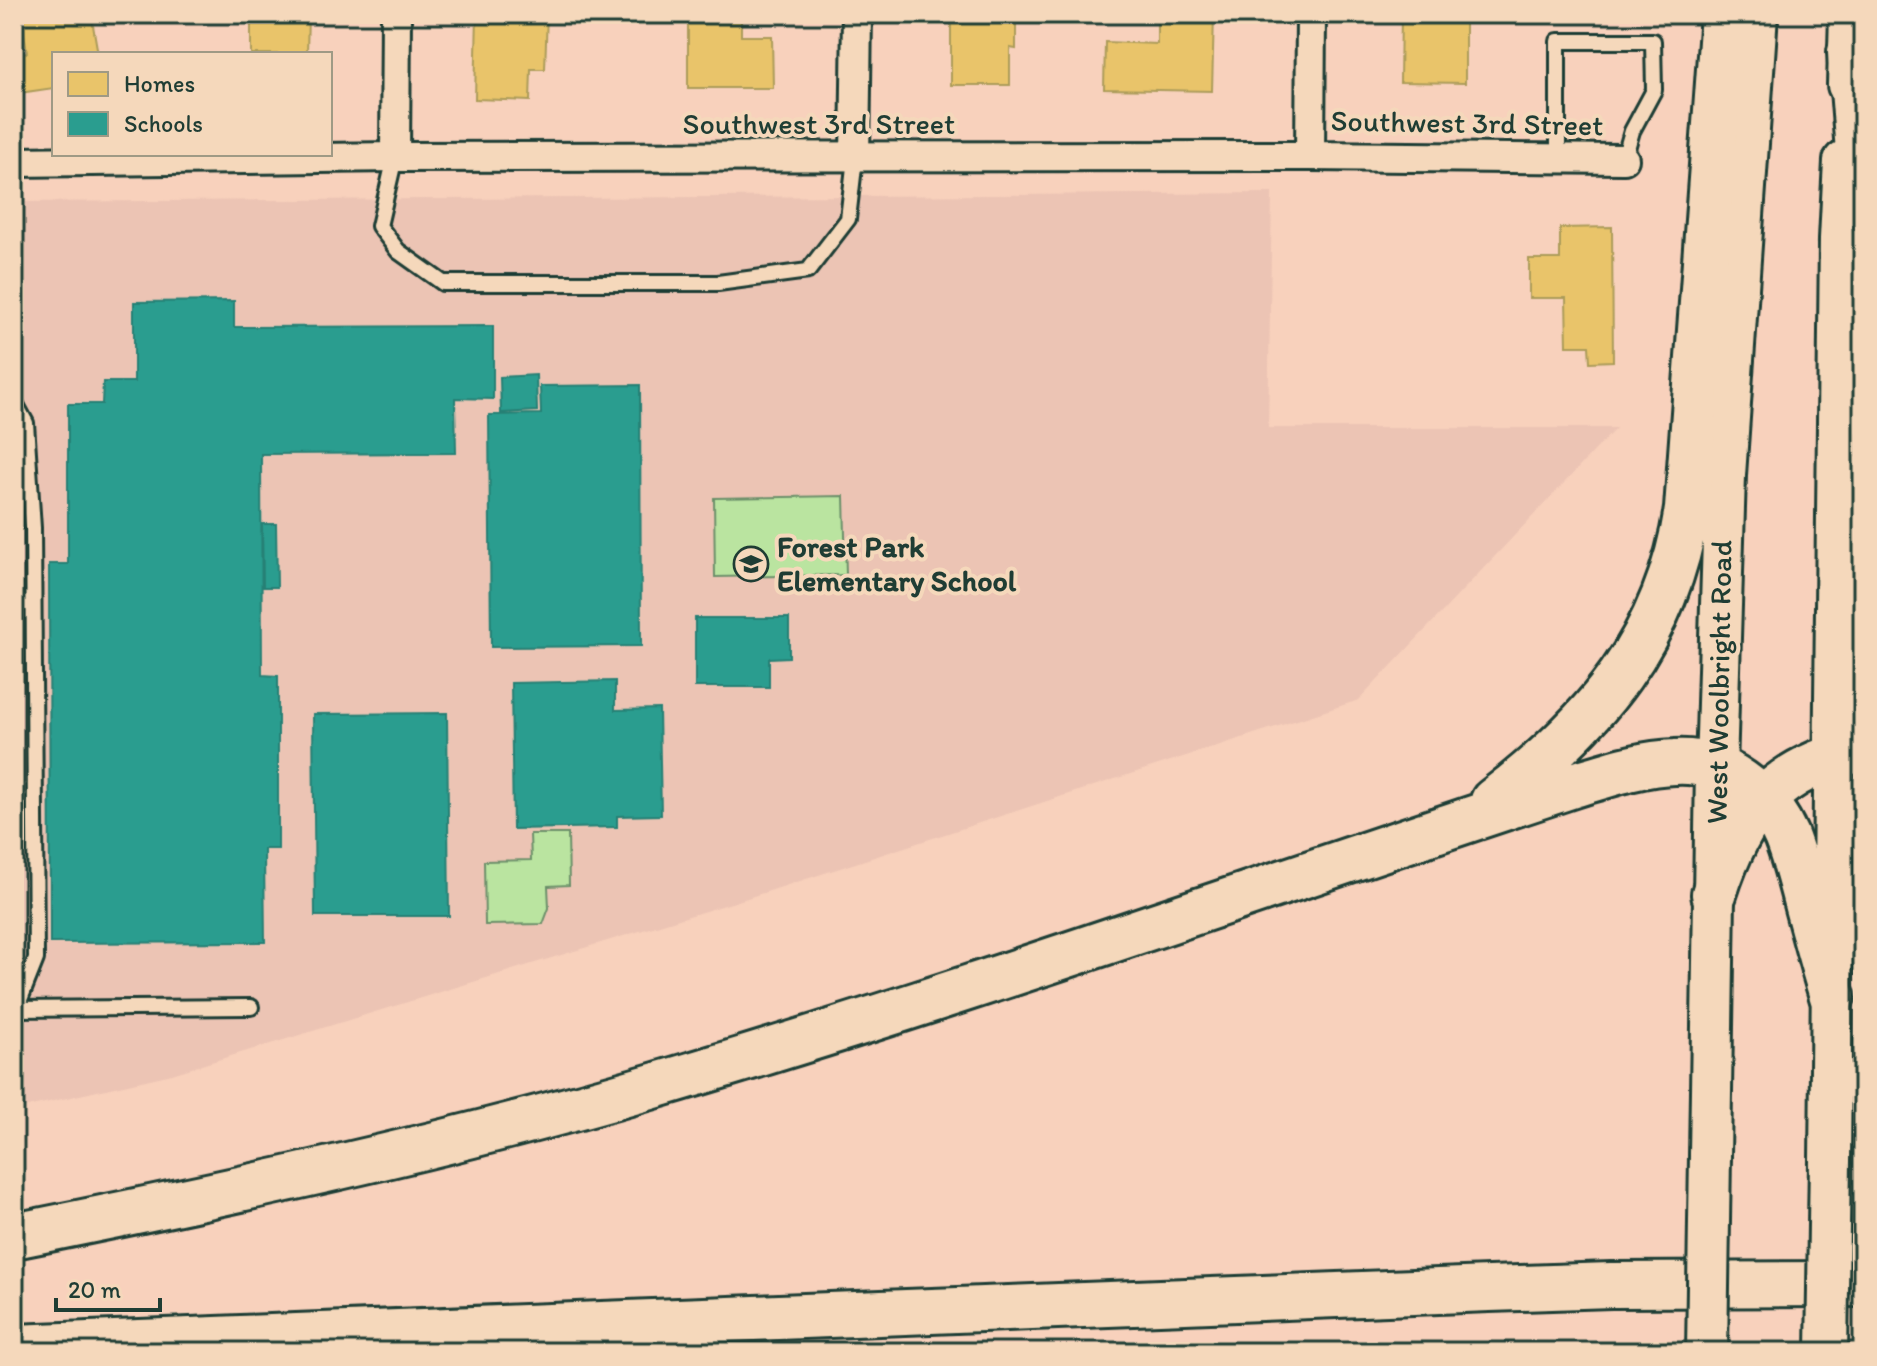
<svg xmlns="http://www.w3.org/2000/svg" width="1877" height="1366" font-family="Itim,sans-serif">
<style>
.built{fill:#ecc4b4}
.green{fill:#bae4a0;stroke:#6c906a;stroke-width:2}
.homes{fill:#e9c46a;stroke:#ac9c5a;stroke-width:2}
.schools{fill:#2a9d8f;stroke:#278074;stroke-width:2}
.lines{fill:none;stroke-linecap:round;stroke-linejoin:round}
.lane-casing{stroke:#1f3d34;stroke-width:20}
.street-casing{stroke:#1f3d34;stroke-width:34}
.secondary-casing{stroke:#1f3d34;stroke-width:46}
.highway-casing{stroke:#1f3d34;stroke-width:50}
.lane{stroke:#f5d8bb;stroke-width:14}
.street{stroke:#f5d8bb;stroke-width:28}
.secondary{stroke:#f5d8bb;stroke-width:40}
.highway{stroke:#f5d8bb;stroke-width:44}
.secondary-bridge-casing{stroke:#1f3d34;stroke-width:46;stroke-linecap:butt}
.secondary-bridge{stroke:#f5d8bb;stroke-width:40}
.labels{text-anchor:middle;stroke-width:8;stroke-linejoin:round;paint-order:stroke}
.street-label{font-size:30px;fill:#1f3d34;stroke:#f5d8bb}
.poi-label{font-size:30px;font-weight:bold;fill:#1f3d34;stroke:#f5d8bb;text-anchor:start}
</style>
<rect width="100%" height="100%" fill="#f8d1bc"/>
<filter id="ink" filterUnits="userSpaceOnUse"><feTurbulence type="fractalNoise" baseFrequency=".0125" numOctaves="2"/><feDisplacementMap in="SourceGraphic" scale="16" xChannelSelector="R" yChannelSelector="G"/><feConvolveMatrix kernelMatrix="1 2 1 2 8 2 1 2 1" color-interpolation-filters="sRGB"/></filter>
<g filter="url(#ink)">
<path class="built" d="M1272 193 1268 428H1616L1359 700 738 901 172 1074 14 1110V202Z"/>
<path class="green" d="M844 496 846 575 715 577 714 498Z
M530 834H568L569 885 548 886 549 908 543 924 485 925 484 861 531 860Z"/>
<path class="homes" d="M21 14H91L98 54H54V88L19 93 14 55 27 53Z
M251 14H308L307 54H251Z
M477 14H547L545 69H531L530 101 475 99Z
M688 14H741V36H772L773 88H688Z
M935 14H1001V19L1016 18V49L1010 48V85H951V19H935Z
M1157 14H1214L1212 91 1104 89 1105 42 1157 44Z
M1401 14H1482V21H1465V83L1400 82Z
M1612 227 1613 361 1590 362 1589 346H1567L1566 298H1529V259H1560V228Z"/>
<path class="schools" d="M234 301V327L493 326V399L455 398 456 453 261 454 262 675 278 676V849H264L265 942 50 943 49 564H68V404H102L103 382H134V302Z
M536 375 537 411 501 413 500 377Z
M640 385 641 646 491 647 489 415 541 414 540 386Z
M262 524H276L277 587H263Z
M695 618H789V657L769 658V687H695Z
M615 681V710L659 709 661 815 617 816V827L513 829 511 683Z
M447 713 449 916H315L313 714Z"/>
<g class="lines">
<g class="lane-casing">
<path id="lane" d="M395 157 379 226 398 251 443 283H718L808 271 848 219 855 158
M1558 158V41H1653L1654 90 1632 131 1624 159
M14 401 26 423 33 528 36 959 17 1007
M14 603H33
M14 1009 251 1007"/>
</g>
<g class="street-casing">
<path id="street" d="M1310 156 1311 14
M395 157 396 14
M855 158 857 14
M14 162 395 157 1310 156 1624 159"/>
</g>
<g class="secondary-casing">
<path id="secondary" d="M1848 85 1850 14
M1710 1156 1716 768 1725 475 1757 14
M1830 1161 1840 239 1844 161"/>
</g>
<g class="highway-casing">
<path id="highway" d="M1850 52 1863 213
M1493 801C1595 723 1667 640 1687 509L1723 14
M1714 894C1740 812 1775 768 1863 749
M14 1236C228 1193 440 1148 650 1087 961 996 1266 886 1573 785 1607 775 1640 763 1675 762 1723 759 1767 793 1786 836 1795 859 1801 883 1807 907 1815 937 1823 967 1832 996
M14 1347 1489 1289 1611 1285 1863 1284"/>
</g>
<use href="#lane" class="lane"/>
<use href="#street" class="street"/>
<use href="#secondary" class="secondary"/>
<use href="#highway" class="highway"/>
<g class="secondary-bridge-casing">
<path id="secondary-bridge" d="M1707 1352 1710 1156
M1827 1352 1830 1161"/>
</g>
<use href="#secondary-bridge" class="secondary-bridge"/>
</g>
</g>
<defs>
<g id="school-ring" transform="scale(1.8)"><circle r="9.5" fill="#f5d8bb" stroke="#1f3d34" stroke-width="1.5"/><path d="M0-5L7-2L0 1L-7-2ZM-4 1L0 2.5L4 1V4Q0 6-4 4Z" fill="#1f3d34"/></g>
</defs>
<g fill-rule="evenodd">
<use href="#school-ring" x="751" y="564"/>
</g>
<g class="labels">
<g class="street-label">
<text transform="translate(1467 123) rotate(1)" y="10">Southwest 3rd Street</text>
<text x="819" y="134">Southwest 3rd Street</text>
<text transform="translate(1719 682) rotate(-89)" y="10">West Woolbright Road</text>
</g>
<g class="poi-label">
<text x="777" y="557">Forest Park<tspan x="777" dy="34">Elementary School</tspan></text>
</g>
</g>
<rect width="1877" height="1366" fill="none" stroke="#f5d8bb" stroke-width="48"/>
<rect x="24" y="24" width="1829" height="1318" fill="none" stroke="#1f3d34" stroke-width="3" filter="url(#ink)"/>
<rect x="52" y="52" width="280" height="104" fill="#f5d8bb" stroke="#9f9a85" stroke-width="2"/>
<rect x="68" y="72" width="40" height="24" fill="#e9c46a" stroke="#9f9a85" stroke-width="2"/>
<text x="124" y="92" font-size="24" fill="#1f3d34">Homes</text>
<rect x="68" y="112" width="40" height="24" fill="#2a9d8f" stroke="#9f9a85" stroke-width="2"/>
<text x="124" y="132" font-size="24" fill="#1f3d34">Schools</text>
<path d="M56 1298v12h104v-12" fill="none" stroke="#1f3d34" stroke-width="4"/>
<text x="68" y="1298" font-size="24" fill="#1f3d34" stroke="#f5d8bb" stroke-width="6" paint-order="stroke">20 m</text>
</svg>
